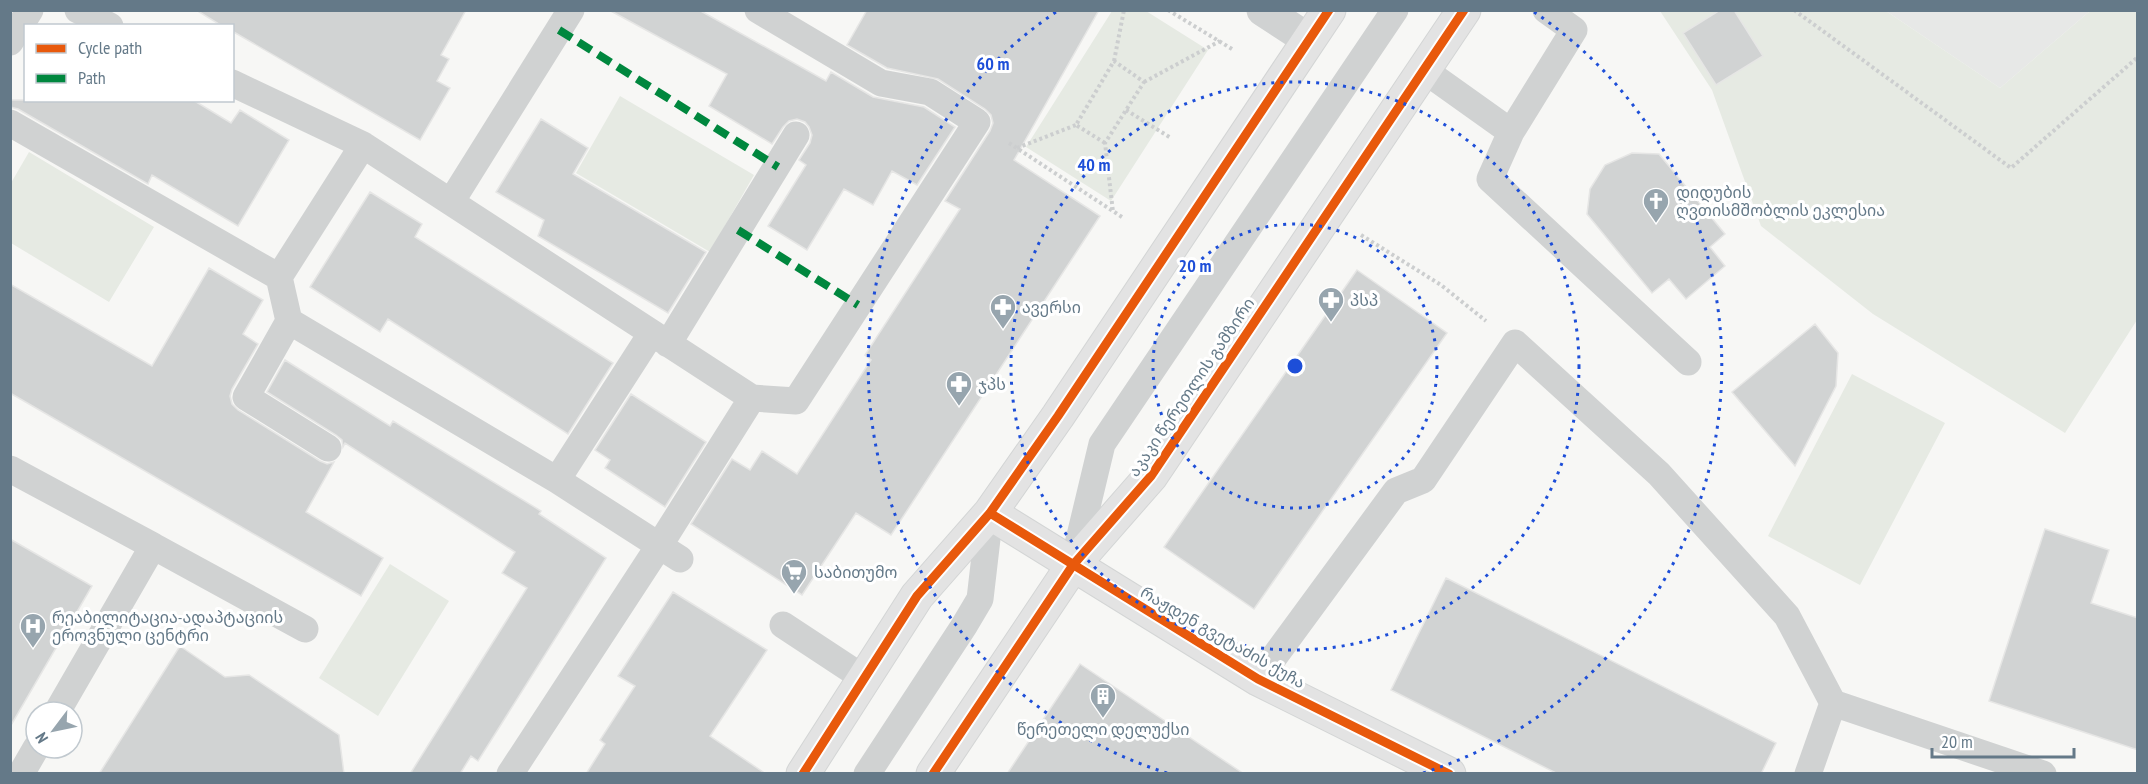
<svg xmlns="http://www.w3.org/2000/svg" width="2148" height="784" font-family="'PT Sans Narrow','Noto Sans Georgian',sans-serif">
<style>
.built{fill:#e7e8e7}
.green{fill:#e6eae3}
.building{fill:#d1d3d3;stroke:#e6e6e5;stroke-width:1.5}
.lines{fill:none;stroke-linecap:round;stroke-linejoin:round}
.secondary-casing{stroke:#d3d5d5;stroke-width:35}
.path{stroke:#cccecf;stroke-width:4;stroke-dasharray:3 3;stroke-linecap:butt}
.lane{stroke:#d0d2d2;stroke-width:27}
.street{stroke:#d0d2d2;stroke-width:33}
.secondary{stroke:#e3e3e3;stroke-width:33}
.quiet{stroke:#00873e;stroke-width:8;stroke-dasharray:15 8;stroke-linecap:butt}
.cycleway-casing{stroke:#fff;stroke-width:13}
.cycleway{stroke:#e8590c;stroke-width:9}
.ring{fill:none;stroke:#1d4ed8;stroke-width:3;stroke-dasharray:3 6}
.labels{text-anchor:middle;stroke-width:6;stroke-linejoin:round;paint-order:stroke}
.poi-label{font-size:16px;fill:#647988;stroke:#fff;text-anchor:start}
.street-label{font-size:16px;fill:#647988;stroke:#fff}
.centre{fill:#1d4ed8;stroke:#fff;stroke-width:3}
.ring-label{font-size:18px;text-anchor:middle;font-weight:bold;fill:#1d4ed8;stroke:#fff;stroke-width:6;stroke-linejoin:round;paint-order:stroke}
</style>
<rect width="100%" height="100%" fill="#f7f7f5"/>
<path class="built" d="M1886 11H2090L2000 88Z"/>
<path class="green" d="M1112 11H1146L1208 50 1111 201 1026 147Z
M1660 11H1886L2000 88 2090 11H2137V320L2065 433 1873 314 1761 226 1712 90Z
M620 96 754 175 710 252 576 173Z
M29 152 154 227 109 302 11 243V183Z
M1852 374 1945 423 1860 585 1768 536Z
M390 564 449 601 378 716 319 678Z"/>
<path class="building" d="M196 10H466L441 55 449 59 437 81 450 88 420 140 232 31V26H222Z
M609 10H699L826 81 831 72 873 97 924 107 955 127 917 185 892 171 873 205 844 189 807 250 768 226 806 165 799 160 810 143 812 135 809 127 805 122 797 119 789 121 783 127 772 144 709 106 727 74Z
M867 10H1099L1014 160 1100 216 891 535 856 513 802 595 691 524 732 459 750 470 762 451 797 474 871 360 865 355 960 209 945 201 990 131 993 123 991 115 985 109 938 79 887 68 847 45Z
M1720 10H1734L1763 56 1716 85 1683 33Z
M10 100H193L231 123 240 110 289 140 238 226 152 175 148 184 18 109 10 107Z
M541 119 588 148 573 174 706 252 668 313 538 236 544 220 496 192Z
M1632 153 1659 154 1725 234 1710 247 1725 266 1686 299 1669 279 1652 293 1587 214 1590 189 1605 165Z
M370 192 422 224 415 237 613 363 568 434 388 319 380 332 310 287Z
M209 268 263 300 243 334 258 344 232 389 230 396 232 404 238 410 320 461 327 464 334 462 306 512 383 558 361 596 10 393V284L152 366Z
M1357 270 1447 333 1254 609 1164 547Z
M1815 324 1838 353 1836 386 1795 466 1732 392Z
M285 360 390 426 393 421 541 511 539 514 606 558 478 761 471 756 460 774H410L527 588 502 573 515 552 345 443 343 447 342 440 336 435 267 392Z
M631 394 706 442 665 507 605 468 610 460 595 450Z
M2045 529 2109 550 2091 603 2138 618V750L1989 701Z
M10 539 92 586 10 727Z
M1446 578 1776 743 1761 774H1558L1391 690Z
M673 592 767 650 710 736 766 774H586L605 744 600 740 635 686 618 676Z
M180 646 225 677 249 675 339 735 344 774H99Z
M1080 664 1244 774H1007Z"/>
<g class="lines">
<g class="secondary-casing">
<path id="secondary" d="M990 513 1258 679 1449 774
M803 774 917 596 990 513 1058 416 1329 10
M933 774 1073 565 1151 476 1464 10"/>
</g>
<path class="path" d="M1168 10 1232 49
M1794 10 2011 168 2138 57
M1114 61 1124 10
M1144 82 1220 41
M1126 110 1171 138
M1009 143 1122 217
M1105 143 1076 125 1114 61 1144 82 1105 143 1113 212
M1017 148 1076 125
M1361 235 1441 285 1486 321"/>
<path class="lane" d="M78 10 110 26
M10 42 30 10
M1424 70 1511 132 1490 179 1688 362
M232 83 363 145 752 398
M10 123 279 277 289 321 557 480 680 559
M1511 132 1574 30 1546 10
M451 202 571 10
M279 277 363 145
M289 321 246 397 328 448
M668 344 796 135
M10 469 153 546 57 712
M557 480 651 334
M153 546 305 629
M1073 565 1102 444 1395 10
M783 625 865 679
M1258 679 1396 491 1423 480 1515 343 1659 474 1787 616 1833 703 1808 774
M1833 703 2043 774
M21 774 36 748
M510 774 659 546 752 398 796 401 977 122 930 92 881 83 758 10
M867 774 964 626 980 599 990 513"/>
<path class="street" d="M1263 10 1309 40"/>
<use href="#secondary" class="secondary"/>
<path class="quiet" d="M559 30 778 167
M738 230 858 305"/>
<g class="cycleway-casing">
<path id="cycleway" d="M990 513 1258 679 1449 774
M803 774 917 596 990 513 1058 416 1329 10
M933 774 1073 565 1151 476 1464 10"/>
</g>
<use href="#cycleway" class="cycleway"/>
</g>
<g class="ring">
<circle cx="1295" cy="366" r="142"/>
<circle cx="1295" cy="366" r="284"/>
<path d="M1167 773A427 427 0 0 1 1056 12M1534 12A427 427 0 0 1 1423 773"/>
</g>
<defs>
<g id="church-pin" transform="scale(1.35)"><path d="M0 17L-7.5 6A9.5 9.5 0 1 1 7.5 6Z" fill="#97a5ae" stroke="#fff"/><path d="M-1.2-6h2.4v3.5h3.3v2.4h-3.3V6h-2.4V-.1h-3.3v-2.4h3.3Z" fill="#fff"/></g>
<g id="pharmacy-pin" transform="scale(1.35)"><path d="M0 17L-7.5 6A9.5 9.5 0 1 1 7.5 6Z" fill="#97a5ae" stroke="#fff"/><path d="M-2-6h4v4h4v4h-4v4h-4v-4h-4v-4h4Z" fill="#fff"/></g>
<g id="supermarket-pin" transform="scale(1.35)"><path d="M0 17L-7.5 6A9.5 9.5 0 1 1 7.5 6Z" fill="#97a5ae" stroke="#fff"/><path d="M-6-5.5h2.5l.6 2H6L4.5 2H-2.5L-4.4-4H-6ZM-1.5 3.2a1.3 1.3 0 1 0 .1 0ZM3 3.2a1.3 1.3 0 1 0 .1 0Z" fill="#fff"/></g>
<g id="hospital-pin" transform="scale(1.35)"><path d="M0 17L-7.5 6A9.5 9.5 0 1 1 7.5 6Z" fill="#97a5ae" stroke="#fff"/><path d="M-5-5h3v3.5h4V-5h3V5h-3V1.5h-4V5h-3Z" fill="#fff"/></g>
<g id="building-pin" transform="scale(1.35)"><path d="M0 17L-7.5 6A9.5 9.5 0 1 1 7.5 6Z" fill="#97a5ae" stroke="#fff"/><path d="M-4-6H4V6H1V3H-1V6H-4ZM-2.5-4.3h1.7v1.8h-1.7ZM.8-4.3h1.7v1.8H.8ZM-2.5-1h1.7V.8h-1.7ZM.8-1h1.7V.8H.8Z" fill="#fff"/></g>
</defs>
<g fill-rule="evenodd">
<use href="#church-pin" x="1656" y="201"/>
<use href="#pharmacy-pin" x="1331" y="300"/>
<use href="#pharmacy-pin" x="1003" y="307"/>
<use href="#pharmacy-pin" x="959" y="384"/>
<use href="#supermarket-pin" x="794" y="572"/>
<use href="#hospital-pin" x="33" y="626"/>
<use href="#building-pin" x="1103" y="696"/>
</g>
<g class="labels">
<g class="poi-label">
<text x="1676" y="198">დიდუბის<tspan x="1676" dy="18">ღვთისმშობლის ეკლესია</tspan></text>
<text x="1350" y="306">პსპ</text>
<text x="1022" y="313">ავერსი</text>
<text x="978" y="390">ჯპს</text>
<text x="814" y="578">საბითუმო</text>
<text x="52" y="623">რეაბილიტაცია-ადაპტაციის<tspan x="52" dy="18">ეროვნული ცენტრი</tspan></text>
<text x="1103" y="735" text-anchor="middle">წერეთელი დელუქსი</text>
</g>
<g class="street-label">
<text transform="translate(1191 387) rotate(-56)" y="6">აკაკი წერეთლის გამზირი</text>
<text transform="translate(1223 637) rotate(30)" y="6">რაჟდენ გვეტაძის ქუჩა</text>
</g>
</g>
<circle cx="1295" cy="366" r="9" class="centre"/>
<g class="ring-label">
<text x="993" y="70">60 m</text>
<text x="1094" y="171">40 m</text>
<text x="1195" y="272">20 m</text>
</g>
<rect width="2148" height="784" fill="none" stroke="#647988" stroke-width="24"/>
<rect x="24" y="24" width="210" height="78" fill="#ffffff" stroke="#c1c9cf" stroke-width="1.5"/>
<rect x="36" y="44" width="30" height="9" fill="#e8590c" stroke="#c1c9cf" stroke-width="1.5"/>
<text x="78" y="54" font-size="18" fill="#647988">Cycle path</text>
<rect x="36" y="74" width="30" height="9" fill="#00873e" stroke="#c1c9cf" stroke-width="1.5"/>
<text x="78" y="84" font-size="18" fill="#647988">Path</text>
<g transform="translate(54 730) rotate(238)"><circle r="28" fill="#ffffff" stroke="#c1c9cf" stroke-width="1.5"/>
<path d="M0-4.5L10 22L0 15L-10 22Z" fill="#97a5ae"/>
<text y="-9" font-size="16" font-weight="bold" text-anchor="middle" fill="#647988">N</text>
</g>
<path d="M1932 748v9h142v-9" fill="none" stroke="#647988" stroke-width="3"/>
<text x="1941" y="748" font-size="18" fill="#647988" stroke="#ffffff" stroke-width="4.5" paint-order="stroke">20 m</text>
</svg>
